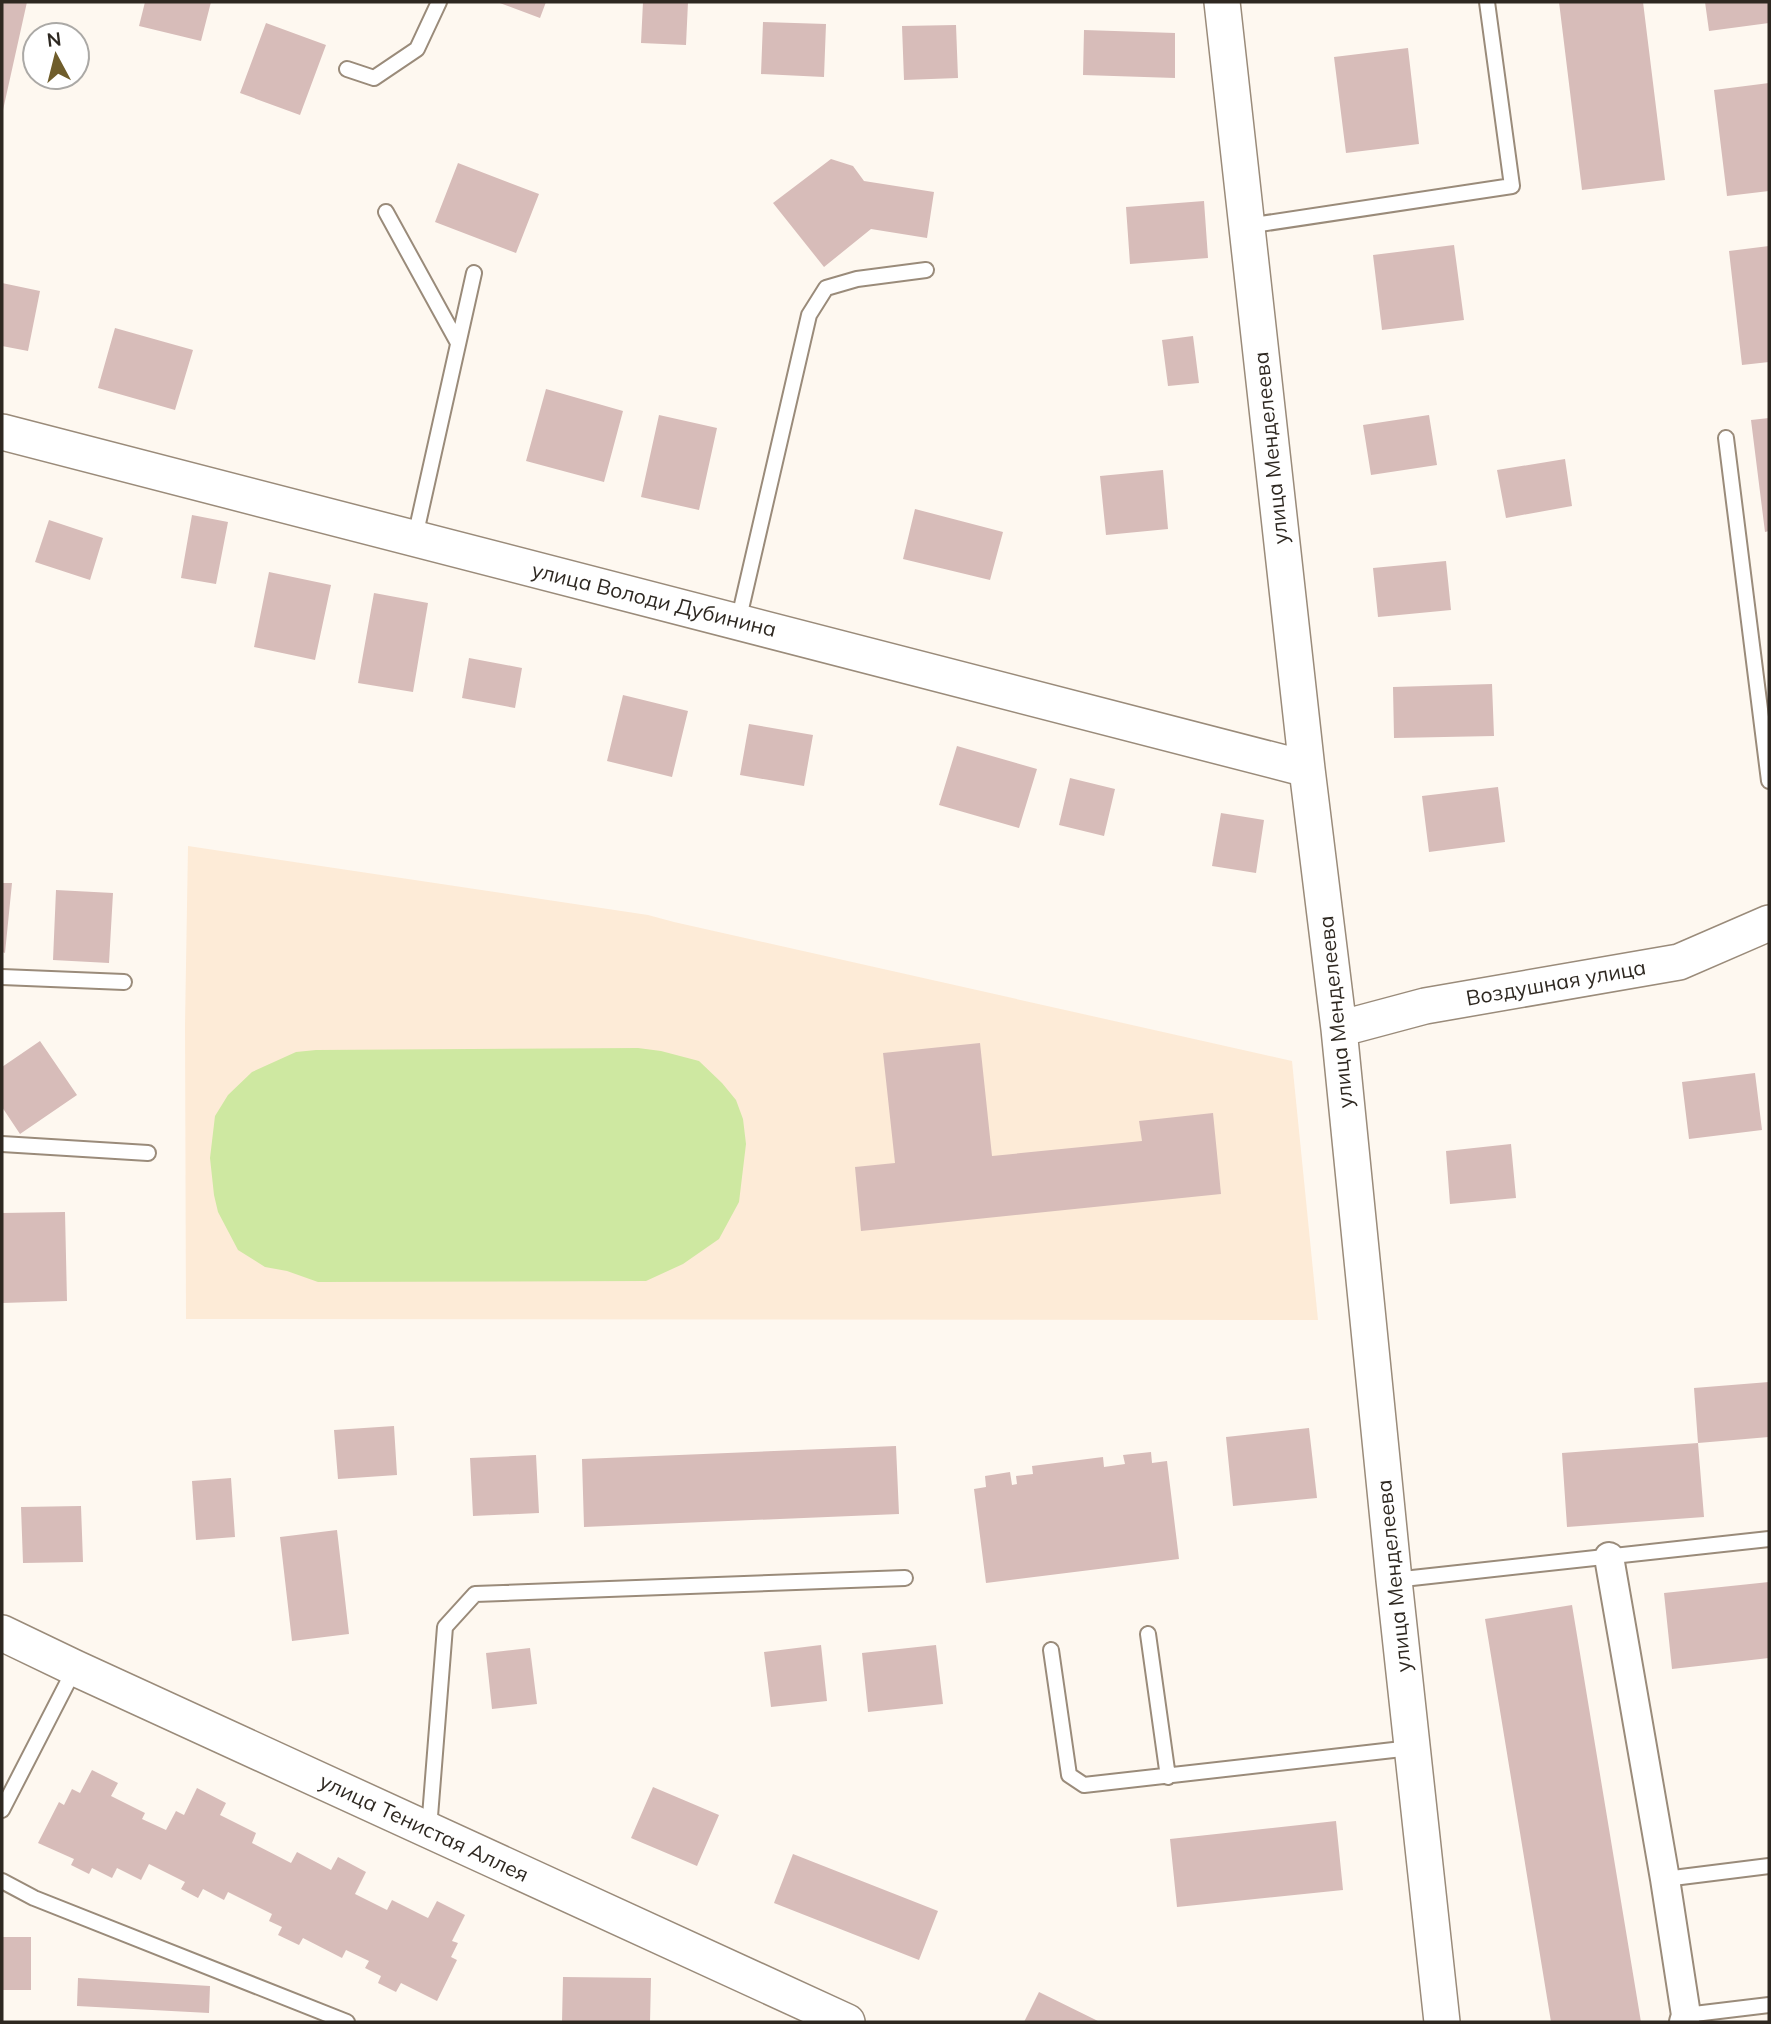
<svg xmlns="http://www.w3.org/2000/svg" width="1771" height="2024" font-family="Mulish,sans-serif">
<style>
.built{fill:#fdebd7}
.green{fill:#cee8a1}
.building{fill:#d7bcb9}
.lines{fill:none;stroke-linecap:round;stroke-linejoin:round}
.service-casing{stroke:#9a8b7a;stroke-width:18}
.minor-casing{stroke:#9a8b7a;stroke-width:32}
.tertiary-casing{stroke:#9a8b7a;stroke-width:38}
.service{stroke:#fff;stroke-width:14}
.minor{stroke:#fff;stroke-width:28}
.tertiary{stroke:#fff;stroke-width:35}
.labels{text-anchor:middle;stroke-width:5;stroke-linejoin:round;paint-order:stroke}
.street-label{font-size:21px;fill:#2e2821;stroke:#fff}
</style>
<rect width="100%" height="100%" fill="#fef8f0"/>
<path class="built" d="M188 846 648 915 674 922 1292 1061 1318 1320 186 1319 185 1025Z"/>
<path class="green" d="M638 1048 661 1051 699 1061 722 1083 736 1100 743 1119 746 1144 739 1202 719 1239 683 1264 646 1281 318 1282 287 1271 265 1267 238 1250 218 1212 214 1195 210 1158 215 1116 228 1095 252 1072 296 1052 316 1050Z"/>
<path class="building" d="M2 2H27L3 110H2Z
M145 2H211L201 41 139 26Z
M497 2H546L540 18Z
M643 2H688L686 45 641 43Z
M1559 2H1643L1665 180 1582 190Z
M1705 2H1769V23L1709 31Z
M763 22 826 24 824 77 761 74Z
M266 23 326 45 300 115 240 93Z
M956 25 958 78 904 80 902 26Z
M1084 30 1175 33V78L1083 75Z
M1408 48 1419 144 1346 153 1334 57Z
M1769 83V191L1727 196 1714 90Z
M831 159 853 166 864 181 934 192 927 238 871 229 824 267 773 203Z
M458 163 539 194 516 253 435 222Z
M1204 201 1208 258 1130 264 1126 207Z
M1454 245 1464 320 1382 330 1373 255Z
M1769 246V362L1742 365 1729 251Z
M2 283 40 291 28 351 2 346Z
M115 328 193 350 175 410 98 388Z
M1193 336 1199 383 1168 386 1162 340Z
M546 389 623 411 604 482 526 461Z
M659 415 717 428 699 510 641 497Z
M1429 415 1437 465 1371 475 1363 425Z
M1769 418V531L1765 532 1751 420Z
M1565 459 1572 506 1506 518 1497 470Z
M1163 470 1168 529 1106 535 1100 476Z
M915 509 1003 532 990 580 903 559Z
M192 515 228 522 216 584 181 578Z
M49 520 103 538 90 580 35 562Z
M1446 561 1451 610 1378 617 1373 568Z
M269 572 331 585 315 660 254 647Z
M374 593 428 603 413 692 358 683Z
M469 658 522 668 515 708 462 698Z
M1492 684 1494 736 1394 738 1393 687Z
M623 695 688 711 672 777 607 761Z
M749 724 813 735 804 786 740 775Z
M957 746 1037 769 1019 828 939 805Z
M1070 778 1115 789 1104 836 1059 825Z
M1498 787 1505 842 1429 852 1422 796Z
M1221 813 1264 820 1256 873 1212 866Z
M2 883H12L5 953 2 952Z
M56 890 113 893 109 963 53 960Z
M40 1041 77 1095 20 1134 2 1107V1067Z
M980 1043 992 1156 1142 1141 1139 1121 1213 1113 1221 1194 861 1231 855 1167 895 1163 883 1053Z
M1755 1073 1762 1130 1689 1139 1682 1082Z
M1511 1144 1516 1198 1450 1204 1446 1151Z
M65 1212 67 1301 2 1303V1213Z
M1769 1382V1437L1698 1443 1694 1388Z
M394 1426 397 1475 338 1479 334 1430Z
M1309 1428 1317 1498 1233 1506 1226 1437Z
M1698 1443 1704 1517 1567 1527 1562 1453Z
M896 1446 899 1514 584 1527 582 1459Z
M1151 1452 1152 1463 1167 1461 1179 1559 986 1583 974 1489 986 1487 985 1476 1010 1472 1012 1485 1017 1484 1016 1476 1033 1474 1032 1466 1103 1457 1104 1467 1125 1464 1123 1455Z
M536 1455 539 1513 473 1516 470 1458Z
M231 1478 235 1537 196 1540 192 1481Z
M81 1506 83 1562 23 1563 21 1507Z
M337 1530 349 1634 292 1641 280 1537Z
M1769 1582V1658L1672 1669 1664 1593Z
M1572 1605 1588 1702 1641 2022H1551L1485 1619Z
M821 1645 827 1701 771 1707 764 1652Z
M936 1645 943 1704 868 1712 862 1653Z
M530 1648 537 1704 492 1709 486 1653Z
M92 1770 118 1783 111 1796 145 1813 142 1819 166 1830 176 1811 184 1815 197 1788 226 1803 220 1815 256 1833 252 1843 291 1863 297 1852 331 1870 338 1857 366 1872 355 1894 387 1910 392 1900 428 1918 437 1901 465 1915 452 1941 458 1943 451 1957 457 1960 437 2001 401 1983 396 1992 378 1983 381 1976 365 1968 369 1961 346 1950 342 1958 303 1938 299 1945 278 1935 282 1927 269 1921 272 1914 228 1892 224 1900 203 1889 198 1898 181 1889 185 1882 149 1864 141 1880 117 1868 112 1878 92 1868 89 1874 71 1865 74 1859 38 1843 59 1802 64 1805 72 1789 80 1793Z
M653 1787 719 1815 697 1866 631 1838Z
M1336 1821 1343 1890 1177 1907 1170 1839Z
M793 1854 938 1911 919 1960 774 1903Z
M2 1937H31V1990H2Z
M563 1977 651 1978 650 2022H562Z
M78 1978 210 1986 209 2013 77 2006Z
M1039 1992 1100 2022H1024Z"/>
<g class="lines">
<g class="service-casing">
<path id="service" d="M347 69 374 78 417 49 439 2
M386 212 458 343
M1247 226 1512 186 1487 2
M1726 438 1769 781
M415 537 474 273
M738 622 809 315 826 288 857 279 926 270
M2 977 124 982
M2 1144 148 1153
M1394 1580 1769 1539
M1148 1634 1168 1777
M1051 1650 1069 1775 1084 1785 1411 1748
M2 1810 75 1668
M429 1829 445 1627 475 1594 905 1578
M1665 1879 1769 1866
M2 1881 34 1898 347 2022
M1686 2015 1769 2005"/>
</g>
<g class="minor-casing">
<path id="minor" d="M1609 1557 1665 1879 1686 2015 1684 2022"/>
</g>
<g class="tertiary-casing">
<path id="tertiary" d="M1222 2 1307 769 1339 1029 1394 1580 1442 2022
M2 432 1307 769
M1339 1029 1425 1006 1679 962 1769 923
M2 1633 75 1668 847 2022"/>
</g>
<use href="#service" class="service"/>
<use href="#minor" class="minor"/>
<use href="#tertiary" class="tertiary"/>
</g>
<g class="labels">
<g class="street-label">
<text transform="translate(1271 448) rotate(-96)" y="7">улица Менделеева</text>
<text transform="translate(654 600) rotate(14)" y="7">улица Володи Дубинина</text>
<text transform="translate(1556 983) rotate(-10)" y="7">Воздушная улица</text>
<text transform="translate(1336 1012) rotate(-96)" y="7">улица Менделеева</text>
<text transform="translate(1394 1576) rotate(-96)" y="7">улица Менделеева</text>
<text transform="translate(424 1828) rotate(25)" y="7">улица Тенистая Аллея</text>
</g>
</g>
<rect width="1771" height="2024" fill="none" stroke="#2e2821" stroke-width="7"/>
<g transform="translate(56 56) rotate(353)"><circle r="33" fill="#ffffff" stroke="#aba9a6" stroke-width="2"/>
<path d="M0-5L12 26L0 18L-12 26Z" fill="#6f5d2b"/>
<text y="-10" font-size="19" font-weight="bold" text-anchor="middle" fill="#2e2821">N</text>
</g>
</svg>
